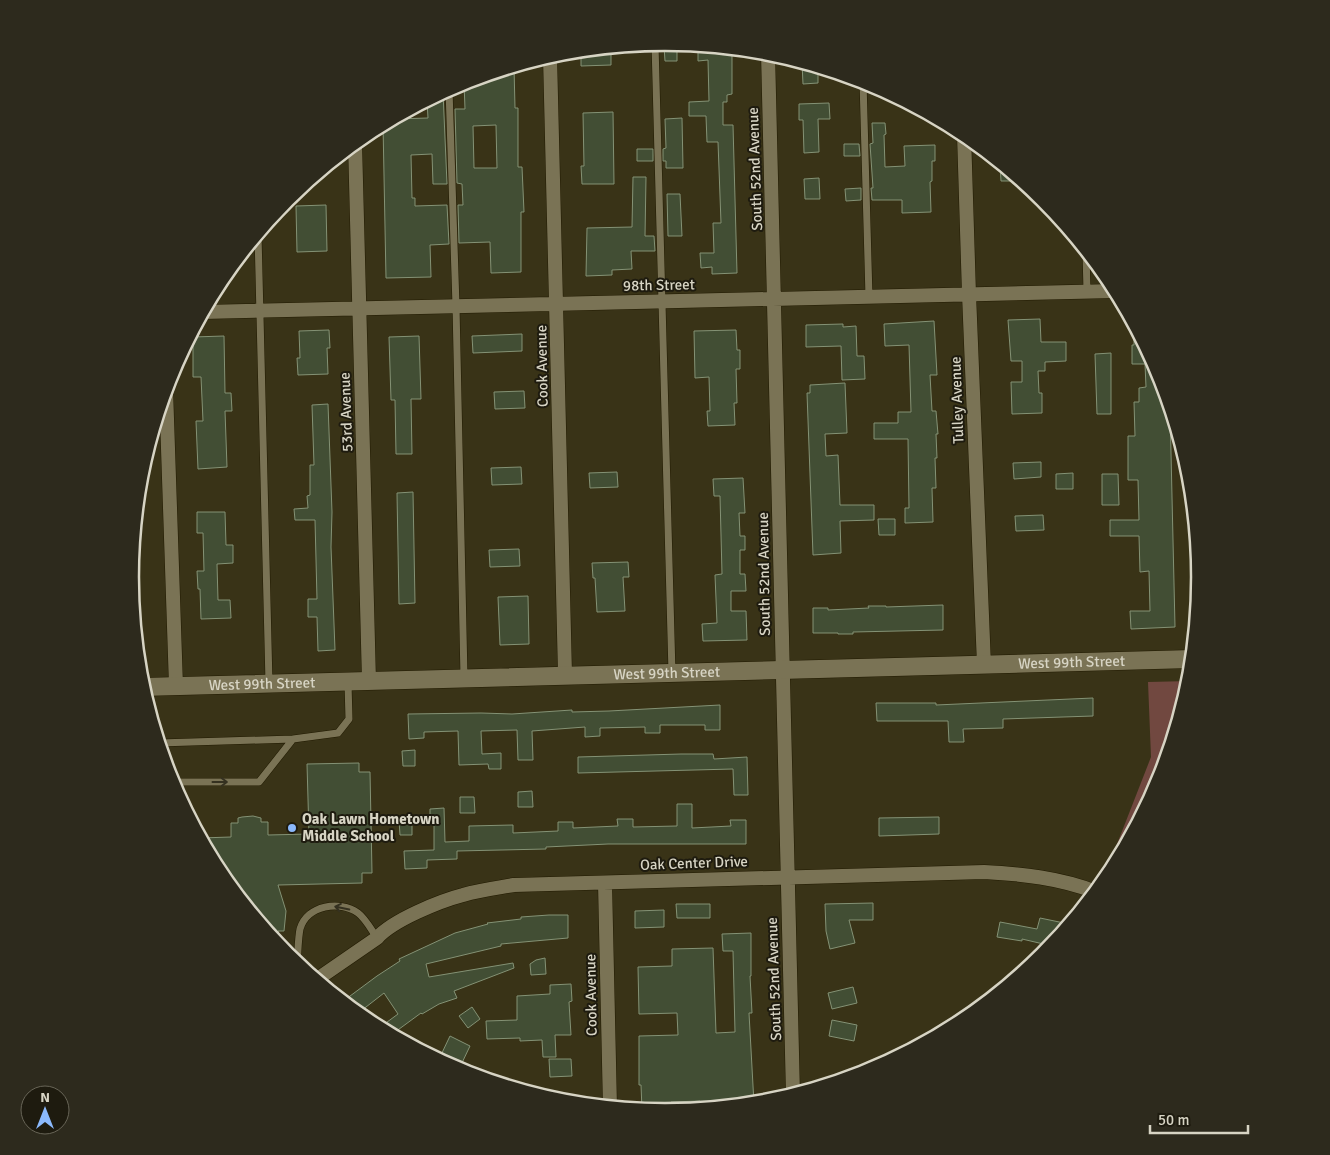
<svg xmlns="http://www.w3.org/2000/svg" width="1330" height="1155" font-family="Signika,sans-serif">
<style>
.green{fill:#714840}
.building{fill:#424e34;stroke:#849275;fill-rule:evenodd}
.lines{fill:none;stroke-linecap:round;stroke-linejoin:round}
.service-casing{stroke:#211a01;stroke-width:8}
.minor-casing{stroke:#211a01;stroke-width:15}
.tertiary-casing{stroke:#211a01;stroke-width:19}
.service{stroke:#7a7355;stroke-width:7}
.minor{stroke:#7a7355;stroke-width:14}
.tertiary{stroke:#7a7355;stroke-width:18}
.oneway{stroke:#353120}
.poi-dot{fill:#8bb9fc;stroke:#1e1b0f;stroke-width:2}
.labels{text-anchor:middle;stroke-width:4;stroke-linejoin:round;paint-order:stroke}
.street-label{font-size:15px;fill:#d7d4c4;stroke:#1e1b0f}
.poi-label{font-size:15px;font-weight:bold;fill:#d7d4c4;stroke:#1e1b0f;text-anchor:start}
.rim{fill:none;stroke:#d7d4c4;stroke-width:2.5}
</style>
<rect width="100%" height="100%" fill="#393317"/>
<path class="green" d="M1190 681 1159 782 1110 875 1105 881 1103 880 1151 757 1148 682Z"/>
<path class="building" d="M664 46H677V61H665Z
M698 47 726 49V52H732V94L727 95V102H723V125H733L737 273 712 274V267L701 268 700 253H714L713 223H721L718 142H707L706 116H689V102L709 101 708 60 698 61Z
M611 49V65L581 66V51Z
M802 63 818 67V83L803 84Z
M514 67 515 108H518V167H522L524 212H521V272L491 273 490 242 459 243 458 205H463L462 184 457 183 455 109H465L464 82 475 79 500 78V71ZM496 125 497 168H474L473 126Z
M443 92 447 184H433L432 154 411 155 412 198H415V206L447 205 449 244 430 245 431 277 386 278 383 124 394 119 428 118 427 101Z
M829 103 830 119H818L819 152 804 153 803 120H799V104Z
M613 112 614 184H582L581 166H584L583 113Z
M682 118 683 168H666V161H663V149L666 148 665 119Z
M872 123H885L886 134 884 135 885 167 905 166 904 146 935 145V161H932V181L930 182 931 212 902 213V200H872L871 188H873L870 144 873 143Z
M844 144H859L860 156H844Z
M637 149H653V161H637Z
M1000 164 1010 172 1021 181H1001Z
M633 177H646L645 236H654L655 251H631L632 269 612 270V275L586 276 587 228 632 227Z
M819 178 820 199H805L804 179Z
M861 188V200L846 201 845 189Z
M667 194H680L682 236H668Z
M326 205 327 251 297 252 296 206Z
M1040 319 1041 342H1066V361L1045 362V371H1038L1039 393H1042V413L1012 414 1011 382H1022V361H1011L1008 320Z
M934 321 937 375H930L932 411H936L938 434H936L937 458H935L936 488H932L933 522 905 523V508H909L908 439H874V423H898V412H911L909 345 885 346 884 324Z
M843 324V327L856 326 857 356H864L865 379 842 380 841 346 806 347V325Z
M1134 326 1159 373 1170 409 1175 627 1131 629 1130 611H1150L1149 571 1140 572 1139 536H1110V520H1139L1138 480H1128V436H1135L1134 402H1139V388L1146 387 1145 364H1132V345H1134Z
M329 330 330 348H327L328 374 298 375 297 358H300L299 331Z
M736 330 737 350H740V369H736L737 403H734L735 425 708 426 707 411H710L709 377 695 378 694 331Z
M522 334V351L473 353 472 336Z
M224 336 225 393H231L232 411H225L227 467 198 469 196 421H203L201 377H193V337Z
M419 336 421 399H411L412 454H396L395 400H391L389 337Z
M1111 353V414H1097L1095 354Z
M845 383 847 433 825 434 826 456 838 455 840 505H874V520L840 521 841 553 813 555 807 393H810V385Z
M524 391 525 408 495 409 494 392Z
M328 404 332 512 331 547 335 650 318 651 317 617H308V599H317L315 520H295L294 509 308 508 307 496 310 495V465H314L312 405Z
M1041 462V477L1014 479 1013 463Z
M521 467 522 484 492 485 491 468Z
M617 472 618 487 590 488 589 473Z
M1073 473V489H1056V474Z
M1102 474H1118L1119 505H1102Z
M743 478 745 513H739L740 536H745V550H740V574H745L746 591H731V611H746L747 640 703 641 702 624 717 623 715 575 722 574 720 496H714L713 479Z
M413 492 415 603 399 604 397 493Z
M197 512H225L226 545H233V563L217 564 218 600H230L231 618 201 619 200 589H198L197 571H204L203 533H197Z
M1043 515 1044 530 1016 531 1015 516Z
M878 519H895V535H879Z
M519 549 520 566 490 567 489 550Z
M628 562 629 577H623L625 611 597 612 595 578H593L592 563Z
M528 596 529 644 500 645 498 597Z
M943 605V630L853 632V634H838V633H813V608H828V610L869 608 868 606H886V607Z
M1093 698V716L1003 719V728L963 729 964 742H949L948 721H877L876 703H936V705Z
M720 705V730H705V725H660V733H645V727L600 728V736L585 737V727L532 731 533 760H518L517 730 481 731 482 754 501 753V769H489L488 764 459 765 458 731 424 732V738L409 739 408 714 481 713 512 714 572 710V712L609 711Z
M415 750V766H403L402 751Z
M681 754H713L714 759 747 757 748 795H734L733 769 578 773V757Z
M359 763V772H370L372 873H362V883L278 885 286 911 284 931H278L279 946 220 874 200 838 231 837V823H238V818L242 817 253 816 261 818V822H268V835L309 834 307 764Z
M532 791 533 807H518V792Z
M460 797H474L475 813H460Z
M677 804H692V828L731 826 730 820H746V844H608L546 847V849L457 851V859L427 860V868L405 869 404 851 434 850V824L430 825V809L444 808 445 842 469 841V826L513 825V833L558 831V822H573V828L618 826 617 819H633V827L677 826Z
M939 817V834L879 836V818Z
M412 819V835H400L399 820Z
M873 903V920H849L855 943 830 949 826 931 825 904Z
M676 904H710V918H677Z
M664 910V927L635 928V911Z
M549 915H568V938L501 944V946L426 964 429 977 513 963 514 968 454 991 457 998 439 1004 422 1014 421 1013 391 1035 379 1028 398 1014 384 993 357 1014 346 999 377 976 400 961 399 959 455 933 488 924 487 923 521 919V917Z
M1040 918 1069 924 1052 946 1022 939V941L997 937 1000 922 1037 929Z
M751 933V976H750L752 1013H749L754 1104 715 1106V1108L700 1109V1101L671 1102V1112L642 1110 641 1085H639V1036L678 1035 677 1013 639 1014 638 967 672 966V949L713 948 716 1033 735 1032 733 951H723L722 934Z
M545 958 546 974 531 975 530 964 536 960Z
M571 984 572 1001 569 1002 571 1035H555L556 1057H543L542 1040 520 1041V1038L487 1039 486 1021 517 1020V996L550 994V985Z
M853 987 857 1003 832 1009 828 993Z
M472 1007 480 1019 468 1028 459 1016Z
M832 1020 857 1025 854 1041 829 1036Z
M450 1036 470 1046 460 1067 440 1057Z
M549 1059H571L572 1076 550 1077Z"/>
<g class="lines">
<g class="service-casing">
<path id="service" d="M655 44 672 673
M863 81 869 297
M449 89 456 306 464 677
M258 234 269 683
M1086 252 1087 291
M159 743 293 739
M171 782H259L293 739 338 733 349 719 348 683
M297 964C298 954 298 939 300 929 307 905 340 900 358 913 366 919 372 931 377 938"/>
</g>
<g class="minor-casing">
<path id="minor" d="M768 53 793 1095
M550 56 565 674
M964 134 969 294 984 665
M355 143 369 681
M203 312 1115 291
M166 389 176 686
M605 883 610 1107
M316 980 377 938C393 920 440 901 463 895 480 890 497 888 514 885L984 872C1022 874 1060 878 1096 892"/>
</g>
<g class="tertiary-casing">
<g id="tertiary">
<path id="s1" d="M142 687 1192 659"/>
</g>
</g>
<use href="#service" class="service"/>
<use href="#minor" class="minor"/>
<use href="#tertiary" class="tertiary"/>
</g>
<defs><path id="oneway-shaft" d="M-6 0H5M1.5-3L5.5 0L1.5 3" fill="none" stroke-width="1.6" stroke-linecap="round" stroke-linejoin="round" transform="scale(1.25)"/></defs>
<g class="oneway">
<use href="#oneway-shaft" transform="translate(220 782)"/>
<use href="#oneway-shaft" transform="translate(342 908) rotate(-168)"/>
</g>
<circle class="poi-dot" cx="292" cy="828" r="5"/>
<g class="labels">
<g class="street-label">
<text transform="translate(755 169) rotate(-92)" y="5">South 52nd Avenue</text>
<text transform="translate(659 285) rotate(-1)" y="5">98th Street</text>
<text transform="translate(542 366) rotate(-91)" y="5">Cook Avenue</text>
<text transform="translate(957 400) rotate(-92)" y="5">Tulley Avenue</text>
<text transform="translate(346 412) rotate(-92)" y="5">53rd Avenue</text>
<text transform="translate(764 574) rotate(-91)" y="5">South 52nd Avenue</text>
<text dy="5" stroke="none"><textPath href="#s1" startOffset="930">West 99th Street</textPath></text>
<text dy="5" stroke="none"><textPath href="#s1" startOffset="525">West 99th Street</textPath></text>
<text dy="5" stroke="none"><textPath href="#s1" startOffset="120">West 99th Street</textPath></text>
<text transform="translate(694 863) rotate(-2)" y="5">Oak Center Drive</text>
<text transform="translate(774 979) rotate(-92)" y="5">South 52nd Avenue</text>
<text transform="translate(591 995) rotate(-91)" y="5">Cook Avenue</text>
</g>
<g class="poi-label">
<text x="302" y="824">Oak Lawn Hometown<tspan x="302" dy="17">Middle School</tspan></text>
</g>
</g>
<path d="M0 0H1330V1155H0ZM139 577a526 526 0 1 1 1052 0a526 526 0 1 1-1052 0Z" fill="#2d2a1d" fill-rule="evenodd"/>
<path class="rim" d="M139 577a526 526 0 1 1 1052 0a526 526 0 1 1-1052 0Z"/>
<g transform="translate(45 1110)"><circle r="24" fill="#1e1b0f" stroke="#686557"/>
<path d="M0-4L9 19L0 12L-9 19Z" fill="#8bb9fc"/>
<text y="-8" font-size="14" font-weight="bold" text-anchor="middle" fill="#d7d4c4">N</text>
</g>
<path d="M1150 1125v8h98v-8" fill="none" stroke="#d7d4c4" stroke-width="2.5"/>
<text x="1158" y="1125" font-size="15" fill="#d7d4c4" stroke="#1e1b0f" stroke-width="4" paint-order="stroke">50 m</text>
</svg>
